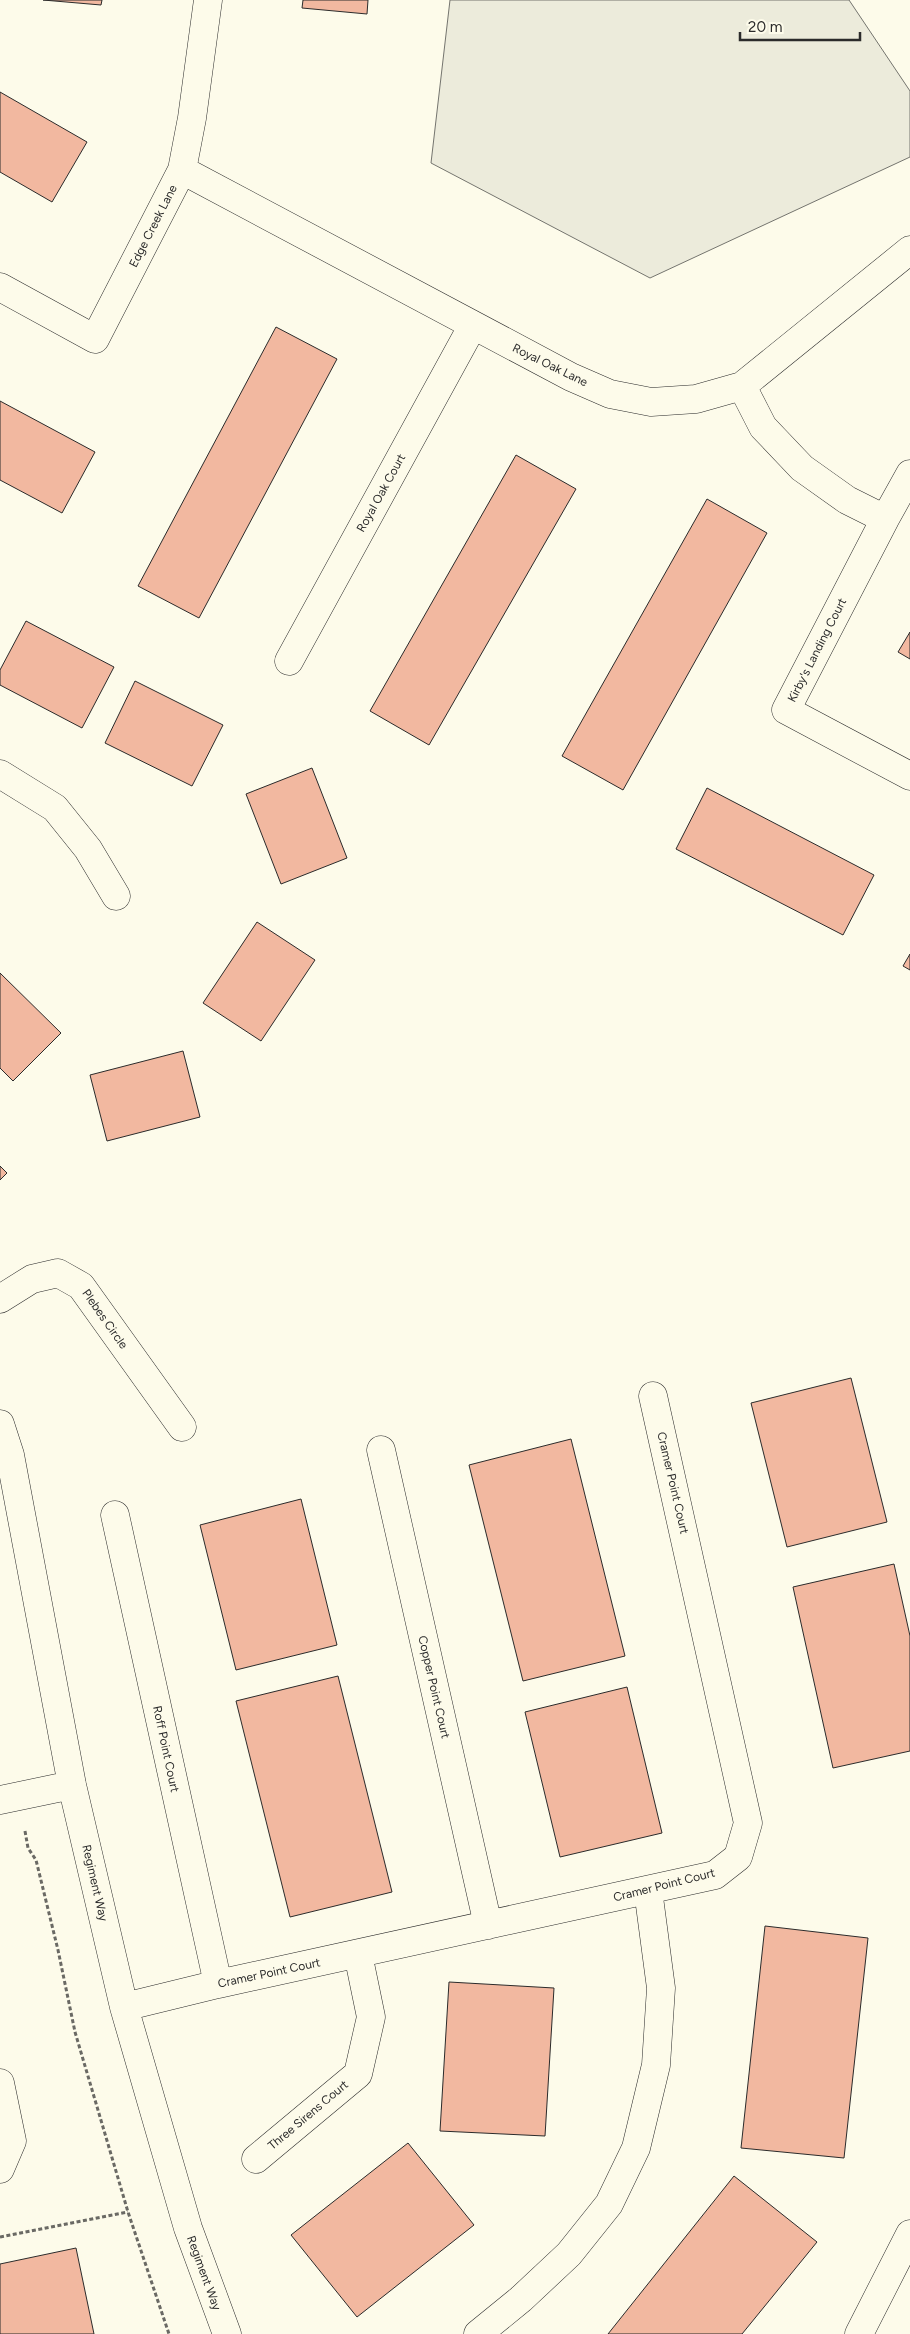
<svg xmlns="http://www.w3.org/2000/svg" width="910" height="2334" font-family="Figtree,sans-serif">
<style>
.green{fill:#ecebdb;stroke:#74746e}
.building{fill:#f2b8a0;stroke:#2b2b2b}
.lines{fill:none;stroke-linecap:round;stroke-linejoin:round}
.minor-casing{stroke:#2b2b2b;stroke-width:29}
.path{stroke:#6a6964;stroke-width:3;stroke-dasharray:4 2.5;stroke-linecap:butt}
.minor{stroke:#fdfbea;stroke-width:28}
.labels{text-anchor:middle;stroke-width:4;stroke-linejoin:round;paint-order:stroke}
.street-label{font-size:12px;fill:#2b2b2b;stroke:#fdfbea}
</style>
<rect width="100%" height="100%" fill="#fdfbea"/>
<path class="green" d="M450 0H849L910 91V157L650 278 431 163Z"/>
<path class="building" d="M43 0H102L101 5Z
M303 0H368L367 14 302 8Z
M0 92 87 142 52 202 0 172Z
M276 327 337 359 199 618 138 586Z
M0 401 95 452 62 513 0 480Z
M516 455 576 489 429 745 370 711Z
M707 499 767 533 623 790 562 756Z
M26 621 114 667 82 728 0 685V670Z
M910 632V659L898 652Z
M135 681 223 725 192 786 105 743Z
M312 768 347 858 281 884 246 794Z
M707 788 874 875 843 935 676 849Z
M257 922 315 960 261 1041 203 1003Z
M910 954V970L903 966Z
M0 973 61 1033 13 1081 0 1068Z
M183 1051 200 1117 107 1141 90 1075Z
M0 1166 7 1173 0 1180Z
M851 1378 887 1522 787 1547 751 1403Z
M571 1439 625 1656 523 1681 469 1465Z
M301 1499 337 1645 236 1670 200 1525Z
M894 1564 910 1636V1751L833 1768 793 1587Z
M338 1676 392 1892 290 1917 236 1701Z
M627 1687 662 1833 560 1857 525 1712Z
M765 1926 868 1938 844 2158 741 2148Z
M449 1982 554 1988 545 2136 440 2131Z
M408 2143 474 2225 357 2317 291 2235Z
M734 2176 817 2242 742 2334H608Z
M76 2248 94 2334H0V2264Z"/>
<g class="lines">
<g class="minor-casing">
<path id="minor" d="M182 170 571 377 610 394 651 402 696 399 742 386 910 250
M0 287 95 339 182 170 192 118 208 0
M742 386 763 427 802 468 847 500 885 519 786 710 910 776
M885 519 910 474
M289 661 473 325
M0 774 55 808 88 849 116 896
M0 1299 32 1279 58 1273 81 1286 182 1427
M0 1424 10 1455 72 1785 124 2007 188 2228 227 2334
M381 1450 488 1925
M115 1515 218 1984
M0 1800 72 1785
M124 2007 218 1984 715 1875 738 1857 748 1823 653 1396
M0 2083 12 2141 0 2169
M256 2159 358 2074 371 2017 358 1954
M478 2334 521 2299 569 2254 609 2204 636 2148 656 2065 661 1988 648 1890
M859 2334 910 2234"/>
</g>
<path class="path" d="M25 1831 28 1848 36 1860 58 1950 75 2032 128 2212 169 2334
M0 2237 128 2212"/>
<use href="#minor" class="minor"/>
</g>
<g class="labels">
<g class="street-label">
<text transform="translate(153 226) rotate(-63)" y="4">Edge Creek Lane</text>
<text transform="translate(550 365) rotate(26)" y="4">Royal Oak Lane</text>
<text transform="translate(381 493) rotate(-61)" y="4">Royal Oak Court</text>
<text transform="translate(817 650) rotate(-63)" y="4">Kirby's Landing Court</text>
<text transform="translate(105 1319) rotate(55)" y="4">Plebes Circle</text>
<text transform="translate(673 1483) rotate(77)" y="4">Cramer Point Court</text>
<text transform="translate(434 1687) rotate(77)" y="4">Copper Point Court</text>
<text transform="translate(166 1749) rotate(78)" y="4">Roff Point Court</text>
<text transform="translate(95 1883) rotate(77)" y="4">Regiment Way</text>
<text transform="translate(664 1885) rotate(-14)" y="4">Cramer Point Court</text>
<text transform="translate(269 1973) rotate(-12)" y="4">Cramer Point Court</text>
<text transform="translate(308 2115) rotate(-40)" y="4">Three Sirens Court</text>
<text transform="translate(204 2273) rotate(70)" y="4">Regiment Way</text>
</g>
</g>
<path d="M740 32v8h120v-8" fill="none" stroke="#2b2b2b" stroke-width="2.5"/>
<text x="748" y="32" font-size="15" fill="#2b2b2b" stroke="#fdfbea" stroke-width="4" paint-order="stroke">20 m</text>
</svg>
